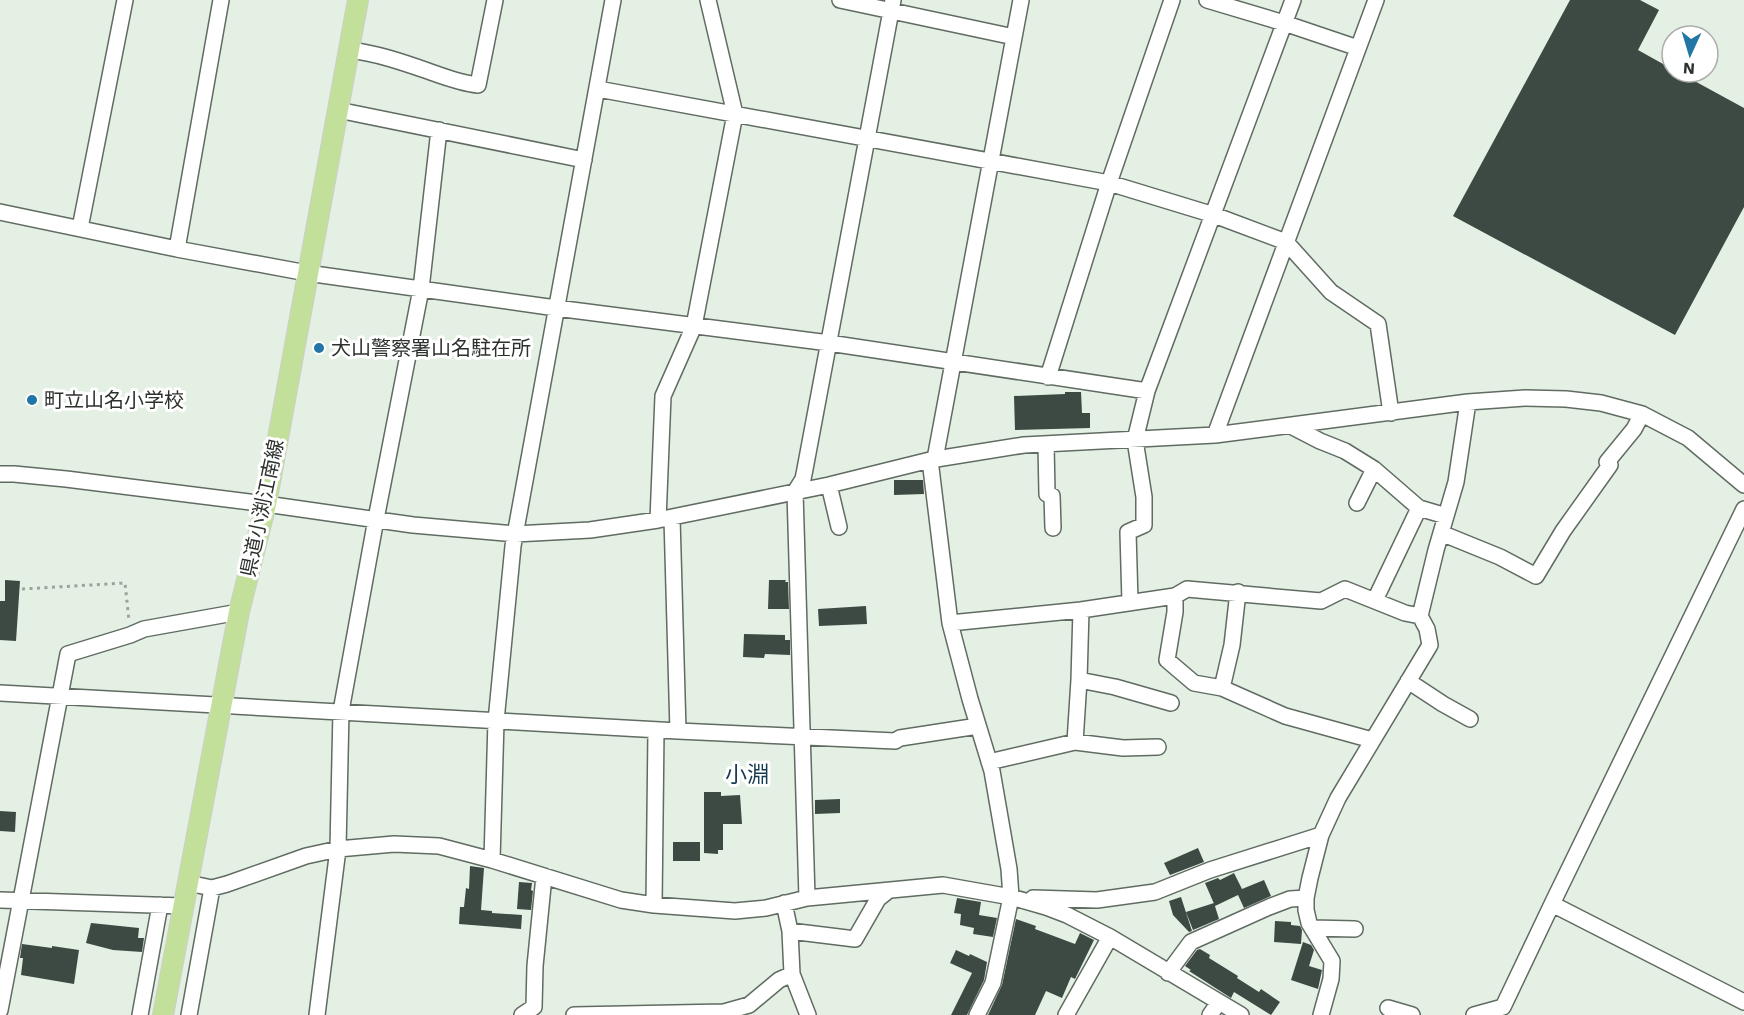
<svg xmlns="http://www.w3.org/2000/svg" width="1744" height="1015" font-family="'Work Sans','Noto Sans JP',sans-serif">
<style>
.building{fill:#3d4a44}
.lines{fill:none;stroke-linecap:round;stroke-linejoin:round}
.minor-casing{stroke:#606b61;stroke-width:18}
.major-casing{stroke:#cdcecd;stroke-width:22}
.path{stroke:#9ba49b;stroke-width:3;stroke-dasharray:3 4.5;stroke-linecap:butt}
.minor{stroke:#fff;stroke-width:15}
.major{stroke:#c2e099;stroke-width:20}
.poi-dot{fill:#2176a6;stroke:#fff;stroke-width:2}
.labels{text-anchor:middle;stroke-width:6;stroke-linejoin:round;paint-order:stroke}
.poi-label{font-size:20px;fill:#2d312d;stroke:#fff;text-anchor:start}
.street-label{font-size:20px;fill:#2d312d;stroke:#fff}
.quarter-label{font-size:22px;fill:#133a52;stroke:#fff}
</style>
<rect width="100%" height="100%" fill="#e4f0e4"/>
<path class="building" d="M1570 0H1640L1659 10 1638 50 1672 69V72H1678L1744 108V207L1675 335 1453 216Z
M1065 392H1081L1082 413H1090V428L1015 430 1014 396 1065 394Z
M894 480H923L924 494 894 495Z
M5 580 20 581 16 641 0 640V601H5Z
M769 580H786L785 582H788L789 609H768Z
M866 606 867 624 819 626 818 609Z
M744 634 785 635V640H790V655L765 654 764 658 743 657Z
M704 792H721V796L740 795 742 824H723V850H718V854L704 853Z
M840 799V813L815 814V800Z
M0 811 16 812 15 832 0 831Z
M673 842H700V861H673Z
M1198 848 1204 862 1170 875 1164 863Z
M470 866 484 868 481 910 492 911V913L522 915 521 929 459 924 460 907H464L466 888 469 889Z
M1234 873 1242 889 1264 880 1271 896 1244 908 1238 895 1215 906 1205 883 1218 878 1220 880Z
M519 882 532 883 531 890 533 891 531 910 517 909Z
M1181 897 1192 931 1189 932 1173 915 1169 901Z
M957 898 981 902 979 915 997 918 993 937 973 934 974 928 960 925 961 914 954 913Z
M1214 903 1219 919 1193 930 1186 912Z
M1016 919 1036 926 1035 929 1075 944 1080 933 1094 940 1075 979 1071 977 1062 998 1046 991 1035 1015H988L1002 985Z
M1275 921 1291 922V925L1300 926 1302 930 1301 944 1274 942Z
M91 923 139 928 138 938H144L142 952 113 950 86 943Z
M1303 942 1311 945 1314 950 1309 966 1322 970 1318 989 1291 980Z
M22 944 52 948V946L79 950 74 984 21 975 23 958H20Z
M1200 949 1210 955 1209 958 1238 976 1237 978 1259 992 1261 989 1280 1002 1271 1015 1234 992 1231 998 1189 971 1191 970 1185 966 1197 950Z
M956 950 969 956 970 954 987 962 984 980 967 1015H951L972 973 950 963Z"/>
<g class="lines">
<g class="minor-casing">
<path id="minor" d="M840 0 1014 37
M1207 0 1284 23 1358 48
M349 50C376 53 402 62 428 71 445 77 460 83 478 85L495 0
M598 89 1109 183 1214 215 1286 242 1331 292 1378 324 1391 413
M338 110 584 160
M0 212 177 249 307 273 556 308 829 343 1147 391
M80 228 125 0
M177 249 221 0
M1048 377 1109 183 1172 0
M1291 426 1320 441 1345 451 1374 469 1419 508 1446 516
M1215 435 1376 0
M1046 444 1047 494 1052 496 1053 528
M935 459 1021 0
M930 460 950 623 970 699 992 771 1009 869 1011 897 993 983 977 1015
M0 474H14L66 479 266 504 413 525 515 534 590 530 658 520 829 485 930 460 1024 445 1215 435 1468 402 1525 398 1566 399 1601 403 1642 414 1688 438 1744 485
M829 485 839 527
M1357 503 1374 469
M672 518 678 731
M658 520 663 396 694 326 735 114 708 0
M1441 533 1500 557 1536 576 1563 531 1610 465 1607 462 1634 429 1642 414
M1175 596V612L1167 660 1194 683 1222 688 1285 716 1372 740
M1375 600 1419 508
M1130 602 1128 532 1144 525V497L1135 440 1147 391 1293 0
M950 623 1081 610 1175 596 1187 589 1321 601 1345 589 1405 613 1420 616
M1079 680 1115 687 1171 703
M1408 681 1443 704 1470 719
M1222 688 1232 645 1238 592
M0 693 678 731 895 741 900 738 978 726
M1075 742 1079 680 1081 610
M989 762 1075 742 1123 748 1158 747
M1321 835 1310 878 1306 898V910L1309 923 1332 961 1331 979 1321 1015
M492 860 496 721 513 546 613 0
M188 883 212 888 227 884 306 856 338 849 394 844 439 846 492 860 621 900 654 905 735 911 766 908 807 898 943 885 1011 897 1046 907 1067 915 1110 937 1241 1015
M807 898 795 492 803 479 805 469 893 0
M1033 898 1097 900 1155 892 1210 870 1321 835 1338 798 1430 645 1427 629 1420 616 1436 550 1456 482 1468 402
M0 900 183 906
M784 903 790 931 792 974 808 1015
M1552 904 1744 1002
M654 905 656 730
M1312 928 1355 929
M790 931 855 939 878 899 888 891
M1168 973 1191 942 1269 907 1290 899 1306 898
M1388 1008 1412 1015
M0 1010 68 654 130 635 144 629 239 612
M140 1015 160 905
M189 1015 212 888
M317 1015 338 849 341 711 376 519 421 289 439 130
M522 1015 534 1007 535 966 544 876
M574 1015 724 1012 749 1005 779 980 792 974
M1066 1015 1110 937
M1210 1015 1219 1002
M1474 1015 1503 1007 1552 904 1744 509"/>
</g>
<g class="major-casing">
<path id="major" d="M163 1015 239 612 266 504 358 0"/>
</g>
<path class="path" d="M22 589 125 583 129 621"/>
<use href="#minor" class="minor"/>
<use href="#major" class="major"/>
</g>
<g class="poi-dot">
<circle cx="319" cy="348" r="6"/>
<circle cx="32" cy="400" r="6"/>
</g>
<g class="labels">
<g class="poi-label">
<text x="331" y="355">犬山警察署山名駐在所</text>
<text x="44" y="407">町立山名小学校</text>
</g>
<g class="street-label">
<text transform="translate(262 508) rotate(-78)" y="7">県道小渕江南線</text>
</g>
<g class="quarter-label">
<text x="747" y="782">小淵</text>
</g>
</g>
<g transform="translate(1690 54) rotate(184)"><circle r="28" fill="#ffffff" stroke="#abadab" stroke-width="1.5"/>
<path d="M0-4.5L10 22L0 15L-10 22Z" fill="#2176a6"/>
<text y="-9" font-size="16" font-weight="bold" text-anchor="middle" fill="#2d312d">N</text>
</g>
</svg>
